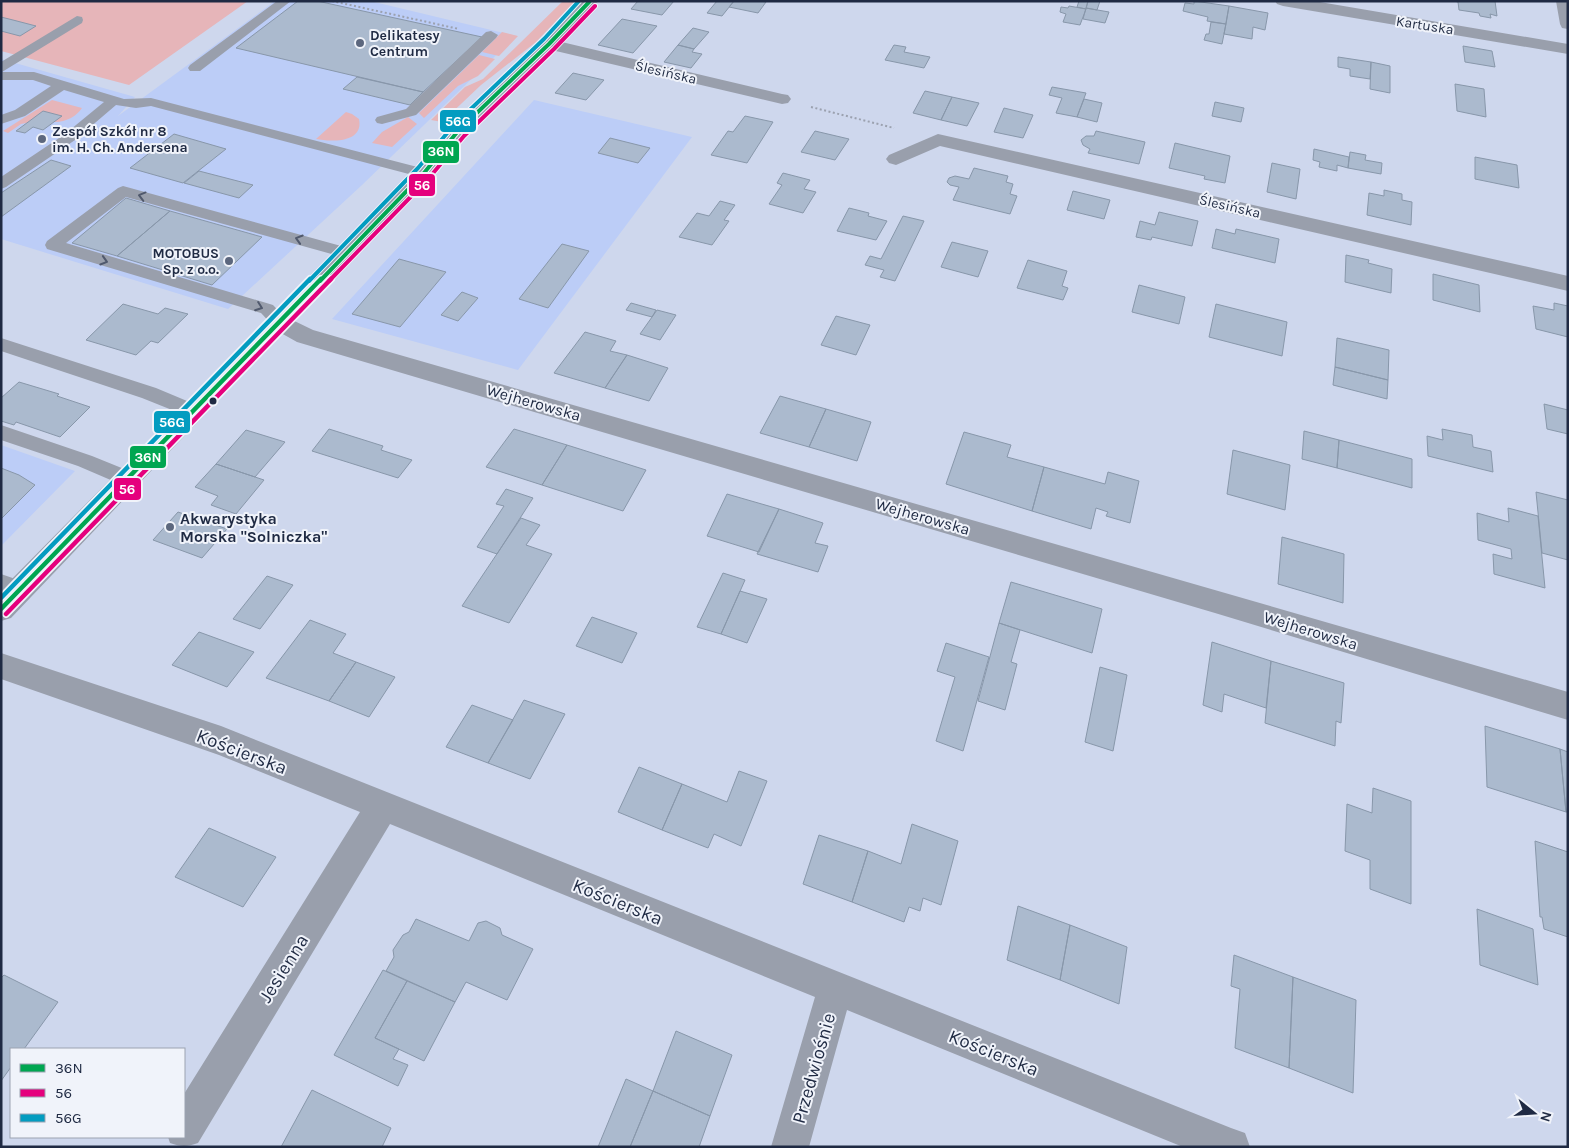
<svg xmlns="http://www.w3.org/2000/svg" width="1569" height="1148" font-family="Karla,sans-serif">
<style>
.built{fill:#bccdf7}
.green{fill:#e6b5b9}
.building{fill:#abbace;stroke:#8897aa}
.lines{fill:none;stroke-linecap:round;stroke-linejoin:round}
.path{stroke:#9ba1af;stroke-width:2;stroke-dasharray:2 2.5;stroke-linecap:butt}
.service{fill:#999fac;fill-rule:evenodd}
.minor{fill:#999fac;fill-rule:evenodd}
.secondary{fill:#989fad;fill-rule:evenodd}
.bus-1-far1-casing{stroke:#f0f3fa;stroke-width:6}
.bus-1-casing{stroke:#f0f3fa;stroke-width:8}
.bus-2-far1-casing{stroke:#f0f3fa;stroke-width:6}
.bus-2-casing{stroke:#f0f3fa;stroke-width:8}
.bus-3-far1-casing{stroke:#f0f3fa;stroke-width:6}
.bus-3-casing{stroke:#f0f3fa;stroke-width:8}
.bus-1-far1{stroke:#00a651;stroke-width:4}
.bus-1{stroke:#00a651;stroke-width:4.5}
.bus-2-far1{stroke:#e5007d;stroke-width:4}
.bus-2{stroke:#e5007d;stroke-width:4.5}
.bus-3-far1{stroke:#039cc0;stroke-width:4}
.bus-3{stroke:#039cc0;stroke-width:4.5}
.oneway{stroke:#50596d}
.poi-dot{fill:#5c677e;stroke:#f0f3fa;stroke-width:2}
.bus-dot{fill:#1f2a43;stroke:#f0f3fa;stroke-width:2}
.labels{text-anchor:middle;stroke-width:4;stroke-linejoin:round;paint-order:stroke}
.far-street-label{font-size:14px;fill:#1f2a43;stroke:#f0f3fa}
.far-poi-label{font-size:14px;font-weight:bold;fill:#1f2a43;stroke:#f0f3fa;text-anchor:start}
.street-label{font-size:16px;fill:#1f2a43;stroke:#f0f3fa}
.poi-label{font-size:16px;font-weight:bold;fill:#1f2a43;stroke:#f0f3fa;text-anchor:start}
.near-street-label{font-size:19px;fill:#1f2a43;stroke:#f0f3fa}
.line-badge{stroke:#f0f3fa;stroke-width:2}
.badge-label{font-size:14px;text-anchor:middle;font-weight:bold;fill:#fff}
</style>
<rect width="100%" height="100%" fill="#ced7ed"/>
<path class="built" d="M275 1H370L516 36 362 185 228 309 1 239V59L135 97 118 116Z
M534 100 692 137 518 370 332 319Z
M1 445 75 471 1 546Z"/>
<path class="green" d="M1 1H248L129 85 1 51Z
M563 1H575L536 42 481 85 442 122 431 120 465 87 483 79Z
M502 32 518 36 499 56 482 52Z
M479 55 495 59 478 76 458 86 424 118 419 113Z
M52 100 82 108C76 117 64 123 53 122L61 116 21 124 8 133 3 131Z
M346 112 352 114 359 119C364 143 331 142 316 139Z
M408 117 417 124 392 147 372 143 382 132Z"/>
<path class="building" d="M298 1H317L482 37 423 92 236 48Z
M638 1H674L662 15 631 9Z
M717 1H734L722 16 707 13Z
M734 1H760L766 2 758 13 729 7Z
M1079 1H1088L1086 9 1077 7Z
M1088 1H1100L1097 10 1086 8Z
M1194 1 1229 6 1226 24 1207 21 1208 17 1183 11 1185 3 1194 4Z
M1454 1H1495L1497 16 1490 14 1491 18 1480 16 1479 13 1459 10 1458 2Z
M1069 6 1086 9 1080 25 1063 22 1066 14 1060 12 1061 7 1068 8Z
M1229 6 1268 13 1265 30 1253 27 1252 39 1224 34Z
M1086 8 1109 12 1105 23 1083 19Z
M1 17 13 20 36 26 20 36 1 31Z
M622 19 657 26 633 53 598 45Z
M1211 22 1226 24 1222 44 1204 40 1206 34H1209Z
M693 28 709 32 694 49 678 45Z
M678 45 694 49 692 52 702 54 691 68 664 62Z
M894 45 906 47 904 52 930 57 924 68 885 60Z
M1463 46 1492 51 1495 67 1465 62Z
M1338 57 1371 62 1370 79 1350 76V69L1338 67Z
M1371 62 1390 66V93L1370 89Z
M573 73 604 80 586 100 555 93Z
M357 77 423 92 410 105 343 89Z
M1455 84 1484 89 1486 117 1457 111Z
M1052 87 1086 93 1077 117 1056 113 1062 98 1049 95Z
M925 91 952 97 941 120 913 113Z
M952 97 979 103 967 126 941 120Z
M1084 99 1102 103 1097 122 1077 117Z
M1215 102 1244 108 1241 122 1212 116Z
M1004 108 1033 115 1023 138 994 132Z
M43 111 62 116 43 130 33 127 25 133 16 131Z
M745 116 773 122 747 163 711 155 728 131 733 132Z
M815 131 849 139 835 160 801 152Z
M1096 131 1145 142 1139 164 1088 153 1090 149 1083 145 1081 140 1086 136H1094Z
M174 134 226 149 183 183 130 168Z
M610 138 650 148 638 163 598 153Z
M1175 143 1230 156 1225 183 1204 179 1205 176 1169 168Z
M1314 149 1349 157 1348 168 1337 165V171L1319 167 1320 162 1313 160Z
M1350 152 1366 155 1365 160 1382 163 1381 174 1348 168Z
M1475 157 1517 165 1519 188 1475 179Z
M51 160 71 166 1 217V193Z
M1272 163 1300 169 1296 199 1267 192Z
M974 168 1008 176 1006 182 1013 184 1010 194 1017 196 1010 214 953 200 959 187 950 185 947 182 949 178 955 176 969 179Z
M199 171 253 185 239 198 184 183Z
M783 173 810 180 804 189 816 192 803 213 769 204 782 185 777 183Z
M1384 190 1402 194V200L1412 202 1411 225 1367 215 1369 193 1384 196Z
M1073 191 1110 200 1104 219 1067 210Z
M126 198 170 211 117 256 72 243Z
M720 201 735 205 724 220 729 221 712 245 679 237 697 213 709 216Z
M849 208 869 213 868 216 887 221 876 240 837 231Z
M170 211 262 237 212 285 117 256Z
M1159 212 1198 221 1192 246 1152 237 1151 240 1136 237 1140 221 1155 225Z
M903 216 924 221 895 281 880 277 884 270 865 265 870 256 881 259Z
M1216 229 1235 234 1236 229 1279 239 1275 263 1212 248Z
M952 242 988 251 978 277 941 267Z
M562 244 589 251 548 308 519 299Z
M1346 255 1369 260 1368 263 1392 269 1391 293 1345 282Z
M399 259 446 272 400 327 352 314Z
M1028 260 1067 271 1062 286 1068 288 1063 300 1017 288Z
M1433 274 1479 285 1480 312 1433 300Z
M1139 285 1185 297 1179 324 1132 312Z
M462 292 478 298 458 321 441 315Z
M631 303 656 310 652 317 626 310Z
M1554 303 1568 306V337L1536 329 1533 306 1554 310Z
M123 304 158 314 165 308 188 314 158 343 151 341 136 355 86 340Z
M1216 304 1287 322 1282 356 1209 337Z
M657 310 676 315 660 340 640 334Z
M836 316 870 325 856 355 821 345Z
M585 332 616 341 610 351 627 355 605 388 554 373Z
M1337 338 1389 350 1388 380 1335 367Z
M627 355 668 368 649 401 605 388Z
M1335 367 1388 380 1387 399 1333 385Z
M19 382 59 394 57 396 90 407 60 437 16 422 14 425 1 421V398Z
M780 396 826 409 809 447 760 433Z
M1544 404 1568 410V434L1547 429Z
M826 409 871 422 857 461 809 447Z
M329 429 383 446 381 450 412 460 398 478 312 451Z
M514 429 567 445 542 485 486 467Z
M1442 429 1472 435 1473 447 1491 451 1493 472 1428 456 1427 436 1443 440Z
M246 430 285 442 255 477 216 464Z
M1304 431 1339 440 1337 468 1302 459Z
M964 432 1011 445 1007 457 1044 467 1032 511 946 484Z
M1339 440 1412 459V488L1337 468Z
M567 445 646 470 623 511 542 485Z
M1233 450 1290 465 1285 510 1227 494Z
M216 464 264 480 236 514 211 505 218 496 195 487Z
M1044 467 1105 484 1108 472 1139 481 1130 523 1106 516 1108 512 1096 508 1091 529 1032 511Z
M1 468 19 475 35 485 1 519Z
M506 489 533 498 497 554 477 547 504 506 496 504Z
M1536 492 1568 500V560L1542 553Z
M727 494 779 509 759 552 707 536Z
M1508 508 1538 516 1545 588 1494 574 1493 554 1512 559 1511 549 1478 540 1477 513 1509 522Z
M779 509 823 523 815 543 828 546 818 572 757 554Z
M178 512 227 529 202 558 153 540Z
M521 518 540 525 526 545 552 554 509 623 462 606Z
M1282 537 1344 554 1343 603 1278 584Z
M723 573 745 580 721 634 697 627Z
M267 576 293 585 260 629 233 619Z
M1011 582 1102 609 1092 653 999 623Z
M740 591 767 599 747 643 721 634Z
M592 617 637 633 622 663 576 646Z
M310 620 346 634 333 653 356 662 329 701 266 678Z
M999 623 1020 630 1011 662 1017 664 1005 710 978 701Z
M199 632 254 652 227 687 172 665Z
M1212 642 1271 661 1266 708 1224 694 1222 712 1203 705Z
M946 643 989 657 963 751 936 741 955 677 937 671Z
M1271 661 1344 683 1341 723 1336 721 1335 746 1265 723Z
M356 662 395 677 369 717 329 701Z
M1100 667 1127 675 1113 751 1085 742Z
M524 700 565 714 530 779 488 763Z
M472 705 513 720 488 763 446 747Z
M1485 726 1560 749 1566 812 1487 787Z
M1560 749 1568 752V812H1566Z
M639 767 682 784 662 830 618 812Z
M739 771 767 781 741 846 714 834 708 848 662 830 682 784 727 802Z
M1373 788 1411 801V904L1370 889V860L1345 851 1347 804 1372 813Z
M912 824 958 841 941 905 923 898 920 911 909 907 904 922 852 902 868 851 901 864Z
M209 828 276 857 243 907 175 877Z
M819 835 868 851 852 902 803 884Z
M1535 841 1568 852V937L1544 929 1542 917H1540Z
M1018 906 1070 925 1060 980 1007 960Z
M1477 909 1533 929 1538 985 1480 965Z
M416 919 469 941 478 923 486 921 500 928 502 935 533 949 507 1000 466 982 455 1002 386 971 394 957 393 950 403 935 409 932Z
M1070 925 1127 947 1119 1004 1060 980Z
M1234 955 1293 977 1289 1068 1235 1048 1240 989 1231 986Z
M383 970 407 981 375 1038 399 1049 393 1059 408 1065 398 1086 334 1055Z
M4 975 58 1002 24 1049H11V1067L1 1081V978Z
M1293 977 1356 1000 1353 1093 1289 1068Z
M407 981 455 1002 424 1061 375 1038Z
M676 1031 732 1055 710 1116 653 1091Z
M626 1079 653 1091 630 1147H598Z
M312 1090 391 1128 382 1147H281Z
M653 1091 710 1116 699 1147H630Z"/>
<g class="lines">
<path class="path" d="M332 1 459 29
M811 107 894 128"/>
<path class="service" d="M277 1H291L200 71H190L188 68 190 65Z
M77 16 82 17 83 20 82 23 2 72H34L124 99 151 98 429 170 432 173 429 176 424 178 151 106 136 108 116 105 75 140 6 187 1 189V177L65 134 104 102 64 90 25 116 1 124V115L15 110 51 86 33 80H1V62Z
M491 31 498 35 496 38 416 115 382 124 377 123 375 120 377 117 406 109 486 32Z
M123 186 352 249 354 253 352 257 346 258 126 197 66 243 273 305 289 322 286 326C274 330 269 321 261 313L47 249 45 245 47 241 118 188Z
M1 338 156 388 199 406 201 411 199 416 192 418 142 398 1 351Z
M1 425 92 456 134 473 137 479 134 485 127 487 78 466 1 440Z
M1 574 27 583 30 590 27 597 19 599 1 593Z"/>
<path class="minor" d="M1275 1H1314L1568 44V54L1283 6 1277 4Z
M1556 1H1568V29L1562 28 1560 24Z
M549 39 782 94 788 95 791 99 788 103 782 104 543 48 540 44 543 40Z
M938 134 1568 276V291L940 146 896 165 889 163 886 159 889 155Z
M280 314 313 330 1568 692V720L1215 613 297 342 272 328 269 322 272 316Z
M1 653 221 726 1231 1128 1245 1133 1250 1147H1183L847 1010 809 1147H771L815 997 390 824 198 1143C187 1147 181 1147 170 1143L168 1137H184V1094L360 812 219 755 1 679Z"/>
<path class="secondary" d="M581 1H598L555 48 465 135 431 177 11 618 1 621V590L417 169 451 127 543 40Z"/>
<g class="bus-1-far1-casing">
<path id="bus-1-far1" d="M320 281 424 173 458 131 549 44 590 1"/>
</g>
<g class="bus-1-casing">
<path id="bus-1" d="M1 609 321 279"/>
</g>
<g class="bus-2-far1-casing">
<path id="bus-2-far1" d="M329 281 429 178 464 136 554 49 595 6"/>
</g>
<g class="bus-2-casing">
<path id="bus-2" d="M6 614 331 279"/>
</g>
<g class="bus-3-far1-casing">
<path id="bus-3-far1" d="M309 281 418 168 453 126 544 39 579 1"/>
</g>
<g class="bus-3-casing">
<path id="bus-3" d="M1 598 310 279"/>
</g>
<use href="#bus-1-far1" class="bus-1-far1"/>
<use href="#bus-1" class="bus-1"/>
<use href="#bus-2-far1" class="bus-2-far1"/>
<use href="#bus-2" class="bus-2"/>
<use href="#bus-3-far1" class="bus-3-far1"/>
<use href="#bus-3" class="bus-3"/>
</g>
<defs><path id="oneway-chevron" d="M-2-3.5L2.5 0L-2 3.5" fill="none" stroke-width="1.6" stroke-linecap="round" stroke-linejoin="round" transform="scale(1.25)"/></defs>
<g class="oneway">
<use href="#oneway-chevron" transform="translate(142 196) rotate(-165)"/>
<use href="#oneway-chevron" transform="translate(299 239) rotate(-163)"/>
<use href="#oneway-chevron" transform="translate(104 261) rotate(17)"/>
<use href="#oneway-chevron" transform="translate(259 307) rotate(20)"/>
</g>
<g class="poi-dot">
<circle cx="360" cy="43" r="5"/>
<circle cx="42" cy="139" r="5"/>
<circle cx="229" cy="261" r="5"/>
<circle cx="170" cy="527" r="5"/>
</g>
<circle class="bus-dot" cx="213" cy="401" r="4.5"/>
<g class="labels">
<g class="far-street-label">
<text transform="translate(1425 25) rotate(9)" y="5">Kartuska</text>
<text transform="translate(666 72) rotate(13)" y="5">Ślesińska</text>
<text transform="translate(1230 206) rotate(13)" y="5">Ślesińska</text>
</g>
<g class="far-poi-label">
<text x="370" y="40">Delikatesy<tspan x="370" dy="16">Centrum</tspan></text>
<text x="52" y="136">Zespół Szkół nr 8<tspan x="52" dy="16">im. H. Ch. Andersena</tspan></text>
<text x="219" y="258" text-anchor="end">MOTOBUS<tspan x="219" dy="16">Sp. z o.o.</tspan></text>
</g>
<g class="street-label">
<text transform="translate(534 402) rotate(16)" y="6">Wejherowska</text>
<text transform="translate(923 516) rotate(16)" y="6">Wejherowska</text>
<text transform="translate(1311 630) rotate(17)" y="6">Wejherowska</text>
</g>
<g class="poi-label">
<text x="180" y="524">Akwarystyka<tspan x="180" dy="18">Morska "Solniczka"</tspan></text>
</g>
<g class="near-street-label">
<text transform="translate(242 751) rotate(21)" y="7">Kościerska</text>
<text transform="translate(618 901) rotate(22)" y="7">Kościerska</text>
<text transform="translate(283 968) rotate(-58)" y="7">Jesienna</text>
<text transform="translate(994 1052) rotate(22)" y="7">Kościerska</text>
<text transform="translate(813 1068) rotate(-74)" y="7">Przedwiośnie</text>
</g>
</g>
<g class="line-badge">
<rect x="439" y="109" width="38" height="24" rx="5" fill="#039cc0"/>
<rect x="422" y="140" width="38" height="24" rx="5" fill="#00a651"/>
<rect x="408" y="173" width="28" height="24" rx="5" fill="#e5007d"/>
<rect x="153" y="410" width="38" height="24" rx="5" fill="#039cc0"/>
<rect x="129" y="445" width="38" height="24" rx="5" fill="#00a651"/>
<rect x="113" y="477" width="29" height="24" rx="5" fill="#e5007d"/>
</g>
<g class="badge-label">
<text x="458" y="126">56G</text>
<text x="441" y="156">36N</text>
<text x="422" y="190">56</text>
<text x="172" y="427">56G</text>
<text x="148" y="462">36N</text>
<text x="127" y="494">56</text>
</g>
<rect width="1569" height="1148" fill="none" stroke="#1f2a43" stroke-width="5"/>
<rect x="10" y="1048" width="175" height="90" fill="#f0f3fa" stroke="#9ca3b1"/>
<rect x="20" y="1064" width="25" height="8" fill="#00a651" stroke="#9ca3b1"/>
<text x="55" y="1073" font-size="15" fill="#1f2a43">36N</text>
<rect x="20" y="1089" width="25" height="8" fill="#e5007d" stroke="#9ca3b1"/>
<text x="55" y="1098" font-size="15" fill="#1f2a43">56</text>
<rect x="20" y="1114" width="25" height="8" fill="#039cc0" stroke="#9ca3b1"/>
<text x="55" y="1123" font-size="15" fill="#1f2a43">56G</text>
<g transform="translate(1534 1113) rotate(107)" stroke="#f0f3fa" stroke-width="4" paint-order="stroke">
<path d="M0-4L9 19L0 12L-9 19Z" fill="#1f2a43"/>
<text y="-8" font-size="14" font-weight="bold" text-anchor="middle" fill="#1f2a43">N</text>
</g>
</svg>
